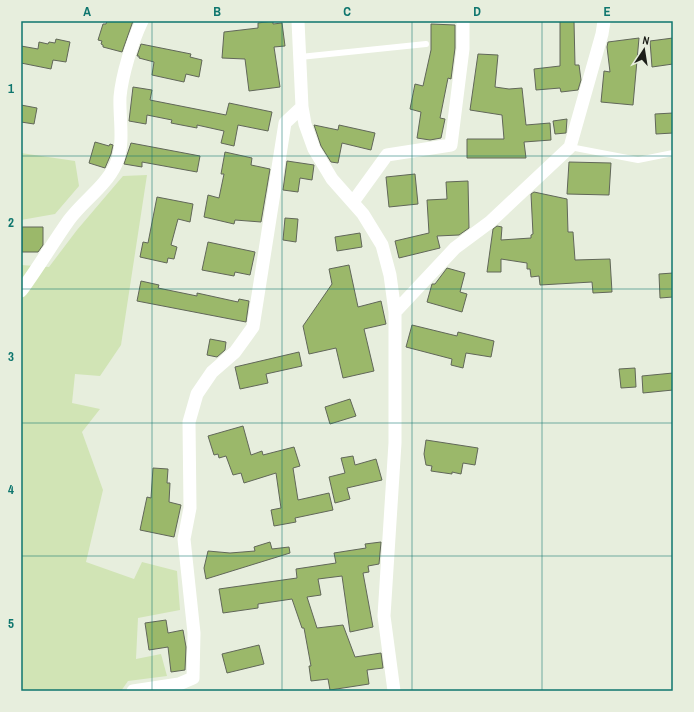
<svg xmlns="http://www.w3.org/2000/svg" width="694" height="712" font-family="'Archivo Narrow',sans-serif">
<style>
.green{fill:#d1e4b5}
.building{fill:#9bb86a;stroke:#616759}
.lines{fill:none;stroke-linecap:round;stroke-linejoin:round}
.lane{stroke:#fff;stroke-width:6}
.street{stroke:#fff;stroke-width:13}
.grid{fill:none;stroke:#0f766e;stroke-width:1;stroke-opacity:0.55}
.neatline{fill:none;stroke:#0f766e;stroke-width:1.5}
.grid-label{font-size:13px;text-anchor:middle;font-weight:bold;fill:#0f766e}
</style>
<rect width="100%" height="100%" fill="#e7eedd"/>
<path class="green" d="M21 153 75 161 79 186 55 214 21 220Z
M147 175 121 345 100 376 75 374 72 403 100 409 82 432 103 490 86 562 134 579 142 562 177 571 180 610 138 618 136 659 161 654 167 676 128 681 121 691H21V265L49 267 77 230 123 176Z"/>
<path class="building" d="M107 21H133L122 52 103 47V45L101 44 102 41 98 40 103 24H106Z
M273 21V24L282 23 285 46 274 47 280 87 249 91 245 59 222 58 224 32 258 28V23Z
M560 21H574L575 65H579L581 80 578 90 561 92 560 88 536 90 534 69 560 66Z
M431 24 455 25V48L451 79 448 78 440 118 445 119 441 138 430 140 417 138 421 112 410 109 415 84 423 86 431 50Z
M639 38 633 105 601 102 604 71 610 72 607 47 608 42Z
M673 38V64L652 67 650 41Z
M56 39 70 42 66 62 53 60 51 69 21 63V46L38 49 39 42 48 44 49 42 55 43Z
M141 44 191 54 190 57 202 60 199 77 186 74 184 82 152 75 154 62 139 58V56H137Z
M478 54 498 55 495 87 509 89 522 88 526 125 550 123 551 140 524 142 526 158H467V139H504L502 115 470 110Z
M133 87 152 90 150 100 226 115 229 103 272 112 268 131 238 125 234 146 221 143 224 131 197 125V128L171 123 172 120 147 115 146 124 129 121Z
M21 105 37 108 34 124 21 122Z
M673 113V133L656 134 655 114Z
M567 119 566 133 555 134 553 121Z
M314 125 338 130 339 125 375 133 371 150 342 143 338 163 331 162 321 146Z
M95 142 109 146 110 144 113 145 111 154 105 168 89 163Z
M131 143 200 156 197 172 142 162V167L124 164Z
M225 152 252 158 251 165 270 169 261 222 235 220 234 224 204 217 208 195 219 198 224 174H221Z
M287 161 314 165 312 180 300 178 298 192 283 190Z
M569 162 611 163 609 195 567 194Z
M415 174 418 204 389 207 386 177Z
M468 181 469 228 459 235 437 236 440 248 399 258 395 241 429 233 427 200 447 199 446 182Z
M534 192 567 199 568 232H573L575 260 610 259 612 292 593 293 592 282 540 285 539 276 531 277 530 269H527V263L501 259V272H487L493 229 497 226 502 227 501 240 531 238V235L533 234 531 194Z
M157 197 193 204 190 222 178 219 171 245 177 247 174 259 168 258 167 263 140 257 143 242 148 243Z
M285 218 298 219 296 242 283 240Z
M22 227H43V245L38 252H22Z
M360 233 362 247 337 251 335 237Z
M208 242 255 252 250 275 235 272 234 276 202 270Z
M349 265 358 307 381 301 386 324 364 329 374 371 343 378 336 348 309 354 303 326 332 284 329 269Z
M447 268 465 273 460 292 467 294 462 312 427 302 432 284H435Z
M673 273V297L660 298 659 274Z
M141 281 159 285 158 288 197 296V293L238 302 239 299 249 301 246 322 137 301Z
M412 325 457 336 458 332 494 341 491 357 466 353 463 368 451 365 452 359 406 347Z
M210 339 226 342 225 350 217 357 207 355Z
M299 352 302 366 266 374 268 383 240 389 235 367Z
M635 368 636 387 621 388 619 369Z
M673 373V390L643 393 642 376Z
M350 399 356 416 330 424 325 407Z
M243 426 251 455 262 451 263 455 294 447 300 466 293 468 298 500 329 493 333 510 295 518 296 522 274 526 271 510 281 508 276 473 244 483 241 473 233 475 226 456 219 458 218 454 214 455 208 436Z
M426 440 478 448 475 465 463 463 461 474 452 472V474L431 471 432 466 426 465 424 454Z
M353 456 355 465 376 459 382 480 347 488 350 499 335 503 329 477 345 473 341 458Z
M153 468 168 469 167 483H170L169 502 181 505 174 537 140 530 147 497 151 498Z
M270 542 272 549 289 547 290 553 206 579 204 568 208 551 230 553 255 551 254 547Z
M381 542 379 564 368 566 369 572 363 573 373 627 350 632 342 576 318 579 321 595 307 597 317 628 343 625 355 657 381 653 383 668 367 670 369 684 330 690 328 679 311 681 309 666H311L304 628H302L292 599 258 604V608L223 613 219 589 297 578 296 569 336 563 334 553 366 548 365 544Z
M166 620 168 633 183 630 186 647 185 670 171 672 168 647 149 650 145 623Z
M259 645 264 664 227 673 222 654Z"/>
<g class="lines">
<path class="lane" d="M300 57 426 44
M570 147 638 160 673 153"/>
<path class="street" d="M298 21 302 107 305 124 314 149 332 179 363 214 382 245 390 275 395 312V443L384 616 394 691
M353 202 387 155 451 145 463 49V21
M21 291C38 268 52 244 69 220 83 201 106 186 116 164 125 144 119 117 120 97 122 75 132 42 142 21
M395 312 455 248 490 222 570 147 602 34 604 21
M133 691 179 684 193 678 194 633 184 539 190 508 189 422 197 394 212 372 235 352 253 327 285 123 302 107"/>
</g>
<path class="grid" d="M152 21V691M282 21V691M412 21V691M542 21V691M21 156H673M21 289H673M21 423H673M21 556H673"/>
<rect width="694" height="712" fill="none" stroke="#e7eedd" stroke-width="44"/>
<g transform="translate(644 50) rotate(12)" stroke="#e7eedd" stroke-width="3" paint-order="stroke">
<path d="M0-3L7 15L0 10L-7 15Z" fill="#1c1e18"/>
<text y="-6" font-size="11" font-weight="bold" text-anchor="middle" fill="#1c1e18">N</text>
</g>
<rect x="22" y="22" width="650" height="668" class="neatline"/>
<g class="grid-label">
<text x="87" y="16">A</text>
<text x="217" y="16">B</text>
<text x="347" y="16">C</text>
<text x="477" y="16">D</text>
<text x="607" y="16">E</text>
<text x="11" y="93">1</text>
<text x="11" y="227">2</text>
<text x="11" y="361">3</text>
<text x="11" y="494">4</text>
<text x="11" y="628">5</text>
</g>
</svg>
